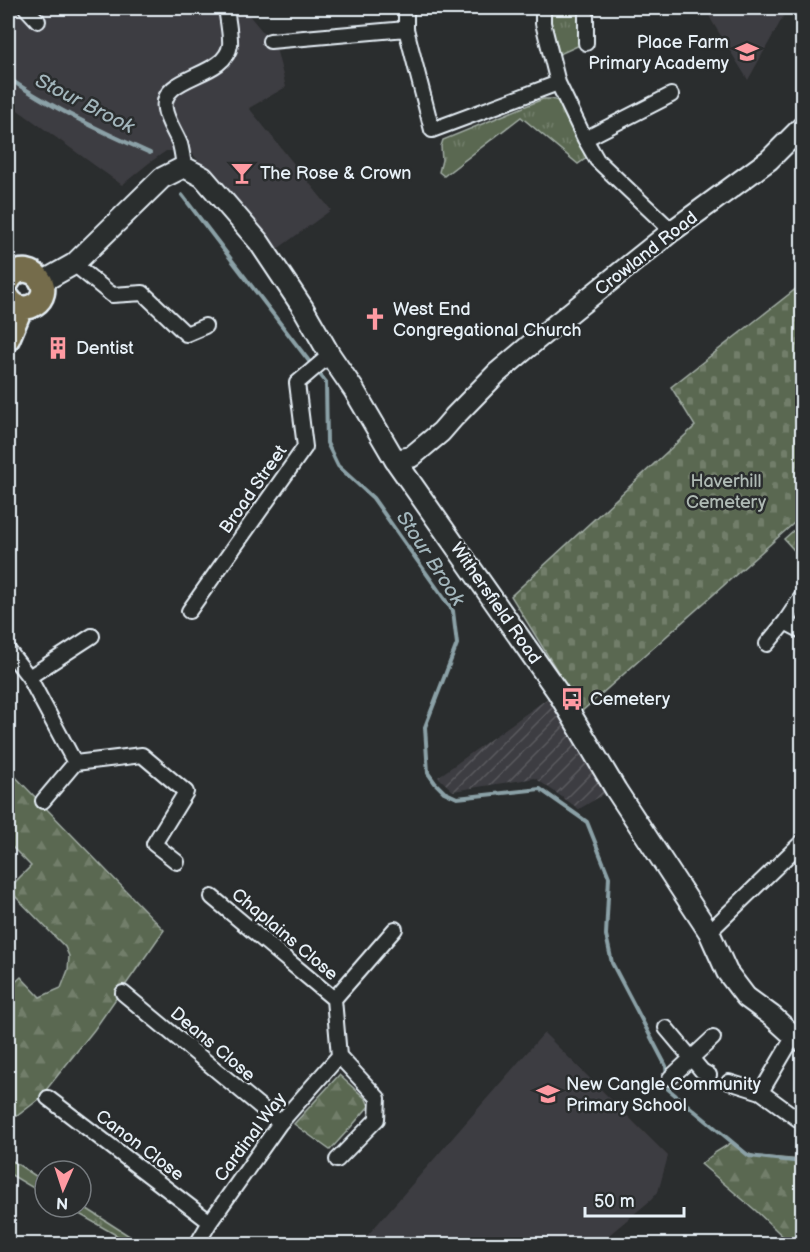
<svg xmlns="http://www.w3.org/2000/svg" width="810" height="1252" font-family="'Balsamiq Sans',sans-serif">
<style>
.built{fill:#3e3d42}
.industrial{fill:url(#industrial-furrows)}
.grass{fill:url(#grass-tufts);stroke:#a1aca4;stroke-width:1.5}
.forest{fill:url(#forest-firs);stroke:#a1aca4;stroke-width:1.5}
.cemetery{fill:url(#cemetery-stones);stroke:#a1aca4;stroke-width:1.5}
.garden{fill:url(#garden-furrows);stroke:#a1aca4;stroke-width:1.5}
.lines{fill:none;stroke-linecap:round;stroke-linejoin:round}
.stream{stroke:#8ba1a7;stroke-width:4}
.street-casing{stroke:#e8f1f8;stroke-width:18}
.secondary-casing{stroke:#e8f1f8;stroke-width:24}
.primary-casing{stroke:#e8f1f8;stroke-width:27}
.street{stroke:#2a2d2e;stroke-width:14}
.secondary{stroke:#2a2d2e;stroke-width:20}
.primary{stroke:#746c4b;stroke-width:22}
.labels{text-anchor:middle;stroke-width:5;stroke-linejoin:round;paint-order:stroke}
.poi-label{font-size:18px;fill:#e8f1f8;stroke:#2a2d2e;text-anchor:start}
.street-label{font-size:18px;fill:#e8f1f8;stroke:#2a2d2e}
.park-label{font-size:18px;fill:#afbab5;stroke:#2a2d2e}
.water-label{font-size:20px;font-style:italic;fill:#a2b5bb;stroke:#2a2d2e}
</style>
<defs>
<pattern id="industrial-furrows" width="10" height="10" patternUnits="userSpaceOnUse" patternTransform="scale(1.5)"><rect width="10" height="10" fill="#3e3d42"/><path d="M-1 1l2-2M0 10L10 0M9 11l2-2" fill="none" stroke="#5a5a5e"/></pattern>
<pattern id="grass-tufts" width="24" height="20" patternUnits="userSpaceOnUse" patternTransform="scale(1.5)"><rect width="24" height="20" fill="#5a6851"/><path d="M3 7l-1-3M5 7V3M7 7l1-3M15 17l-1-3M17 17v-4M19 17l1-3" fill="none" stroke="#727e6b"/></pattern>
<pattern id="forest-firs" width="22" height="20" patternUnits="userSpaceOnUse" patternTransform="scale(1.5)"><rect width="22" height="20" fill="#5a6851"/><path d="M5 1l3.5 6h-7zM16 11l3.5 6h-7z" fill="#727e6b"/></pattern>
<pattern id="cemetery-stones" width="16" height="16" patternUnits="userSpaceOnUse" patternTransform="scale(1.5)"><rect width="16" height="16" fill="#5a6851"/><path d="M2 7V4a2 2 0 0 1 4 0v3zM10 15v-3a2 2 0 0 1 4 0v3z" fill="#727e6b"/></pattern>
<pattern id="garden-furrows" width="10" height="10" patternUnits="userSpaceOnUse" patternTransform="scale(1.5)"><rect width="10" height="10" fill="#5a6851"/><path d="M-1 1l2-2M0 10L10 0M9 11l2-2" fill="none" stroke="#727e6b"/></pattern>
</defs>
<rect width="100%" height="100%" fill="#2a2d2e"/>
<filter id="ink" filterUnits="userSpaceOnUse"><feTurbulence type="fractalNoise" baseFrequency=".0167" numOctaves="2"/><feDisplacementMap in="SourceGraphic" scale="12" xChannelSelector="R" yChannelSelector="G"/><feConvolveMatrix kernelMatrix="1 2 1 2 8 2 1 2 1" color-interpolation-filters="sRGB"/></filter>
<g filter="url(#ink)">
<path class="built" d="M8 8H243L276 48 286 87 249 108 331 210 276 250 190 151H166L149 163 122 185 8 103Z
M705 8H788L748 80 713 23Z
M544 1033 668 1156 658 1192 651 1200 598 1244H373V1243L367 1236Z"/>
<path class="industrial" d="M548 698 606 793 579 809 535 778 453 791 438 777Z"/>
<path class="grass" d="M549 8H583L582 44 560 54 556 52 549 14Z
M543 99H552L558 101 578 142 588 157 578 164 521 117 444 176 439 172 442 160 441 146 443 140Z
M8 1158 45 1182V1195L8 1173Z
M81 1205 134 1239 130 1243 67 1207H81Z"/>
<path class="forest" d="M8 769 164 930 94 1030 38 1100 17 1116 8 1110V1088L11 1081 8 1076V985L10 987 21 977 40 997 61 988 68 970 69 956 65 947 8 889 31 866 8 843Z
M339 1075 366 1099 369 1106 350 1128 330 1150 294 1124Z
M731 1143 743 1152 755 1156 802 1160V1244H791L755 1210 701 1164 716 1152Z"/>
<path class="cemetery" d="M802 284V516L582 711 511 596 695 426 671 387Z"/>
<path class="garden" d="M802 523V559L784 539Z"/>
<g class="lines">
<path class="stream" d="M8 78C52 108 100 131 150 153
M182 195 312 365
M317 371 326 382 327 443 338 466 373 498 453 611 457 644 425 727 428 773 435 783 444 792 457 798 540 789 587 822 609 877 606 935 612 963 666 1066 668 1089 749 1156 802 1162"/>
<g class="street-casing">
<path id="street" d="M26 8 38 21
M406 8V29L432 130 558 83
M543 8V23L558 83 585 139 597 160 672 231
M270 41 406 29
M586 43V8
M585 139 671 95
M184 167C183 159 182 151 180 144 176 134 166 119 165 109 159 75 226 78 230 45 231 37 227 16 226 8
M74 264 112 295 143 293 186 334 205 326
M189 611 305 447 297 383 330 355
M785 622 802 631
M767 644 785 622 801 598
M8 650 29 677 75 763 43 801
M29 677 92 636
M75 763 142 755 186 792 154 844 177 862
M212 897 334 999
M709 932 802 842
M123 993 280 1123
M666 1028 702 1071 709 1075
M794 1036 761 1092 802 1122
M670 1078 713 1038
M729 1082 761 1092
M48 1098 210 1222
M337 1160 377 1119 378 1098 339 1056 334 999 395 929
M197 1244 210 1222 280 1123 339 1056"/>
</g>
<g class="secondary-casing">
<path id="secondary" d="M42 282 74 264 162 178 184 167 203 177 259 242 303 308 330 355 354 390 395 460 557 691 616 790 709 932 727 972 746 997 772 1016 794 1036 802 1041
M395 460 411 457 441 432 454 417 497 373 535 341 672 231 769 160 802 127"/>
</g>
<g class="primary-casing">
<path id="primary" d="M8 282C12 274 18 270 27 271 32 272 36 274 39 278 55 299 22 321 8 297
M8 339 21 308"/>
</g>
<use href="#street" class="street"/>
<use href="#secondary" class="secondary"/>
<use href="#primary" class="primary"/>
</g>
</g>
<defs>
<g id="school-bare" transform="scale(1.8)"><path d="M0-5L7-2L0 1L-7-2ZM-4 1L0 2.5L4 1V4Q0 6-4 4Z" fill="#ff9aa2" stroke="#2a2d2e" stroke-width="2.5" paint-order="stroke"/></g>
<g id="bar-bare" transform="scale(1.8)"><path d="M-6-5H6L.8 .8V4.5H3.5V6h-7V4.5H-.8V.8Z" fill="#ff9aa2" stroke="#2a2d2e" stroke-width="2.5" paint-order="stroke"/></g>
<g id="church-bare" transform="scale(1.8)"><path d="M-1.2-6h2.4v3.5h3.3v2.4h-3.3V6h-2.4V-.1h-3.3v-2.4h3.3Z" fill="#ff9aa2" stroke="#2a2d2e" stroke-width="2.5" paint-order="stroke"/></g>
<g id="building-bare" transform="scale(1.8)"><path d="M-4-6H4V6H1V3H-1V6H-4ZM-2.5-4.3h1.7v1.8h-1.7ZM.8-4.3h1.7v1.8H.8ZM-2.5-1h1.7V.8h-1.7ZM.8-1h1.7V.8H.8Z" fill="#ff9aa2" stroke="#2a2d2e" stroke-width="2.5" paint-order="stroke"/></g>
<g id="bus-bare" transform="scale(1.8)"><path d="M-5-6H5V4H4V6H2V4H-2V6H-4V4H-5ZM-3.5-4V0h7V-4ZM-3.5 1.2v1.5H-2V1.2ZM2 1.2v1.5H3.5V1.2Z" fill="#ff9aa2" stroke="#2a2d2e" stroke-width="2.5" paint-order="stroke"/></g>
</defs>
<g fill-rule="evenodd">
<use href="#school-bare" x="747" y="52"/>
<use href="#bar-bare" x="242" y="173"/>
<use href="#church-bare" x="375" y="319"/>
<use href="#building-bare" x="58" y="348"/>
<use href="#bus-bare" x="572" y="699"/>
<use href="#school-bare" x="548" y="1094"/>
</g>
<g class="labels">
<g class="poi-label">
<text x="729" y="48" text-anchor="end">Place Farm<tspan x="729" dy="21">Primary Academy</tspan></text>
<text x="260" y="179">The Rose &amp; Crown</text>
<text x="393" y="315">West End<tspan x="393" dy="21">Congregational Church</tspan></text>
<text x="76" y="354">Dentist</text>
<text x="590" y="705">Cemetery</text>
<text x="566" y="1090">New Cangle Community<tspan x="566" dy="21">Primary School</tspan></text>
</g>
<g class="street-label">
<text transform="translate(646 253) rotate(-38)" y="6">Crowland Road</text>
<text transform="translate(253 489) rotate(-55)" y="6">Broad Street</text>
<text transform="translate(496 603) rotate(55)" y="6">Withersfield Road</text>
<text transform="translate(285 934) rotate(40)" y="6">Chaplains Close</text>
<text transform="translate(213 1044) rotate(40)" y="6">Deans Close</text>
<text transform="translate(250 1137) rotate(-53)" y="6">Cardinal Way</text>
<text transform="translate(140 1145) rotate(37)" y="6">Canon Close</text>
</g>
<g class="park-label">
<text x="726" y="487">Haverhill<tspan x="726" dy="21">Cemetery</tspan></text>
</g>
<g class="water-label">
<text transform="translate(85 103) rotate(27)" y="7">Stour Brook</text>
<text transform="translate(431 558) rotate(57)" y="7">Stour Brook</text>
</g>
</g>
<rect width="810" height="1252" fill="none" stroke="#2a2d2e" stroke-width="30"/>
<rect x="15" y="15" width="780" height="1222" fill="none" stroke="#e8f1f8" stroke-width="2" filter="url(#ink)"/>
<g transform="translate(63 1189) rotate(183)"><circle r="28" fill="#2a2d2e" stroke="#767b7f" stroke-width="1.5"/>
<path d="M0-4.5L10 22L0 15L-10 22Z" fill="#ff9aa2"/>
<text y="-9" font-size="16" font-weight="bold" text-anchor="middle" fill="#e8f1f8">N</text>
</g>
<path d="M585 1207v9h99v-9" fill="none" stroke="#e8f1f8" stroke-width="3"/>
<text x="594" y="1207" font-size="18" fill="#e8f1f8" stroke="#2a2d2e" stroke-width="4.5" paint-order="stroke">50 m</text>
</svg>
